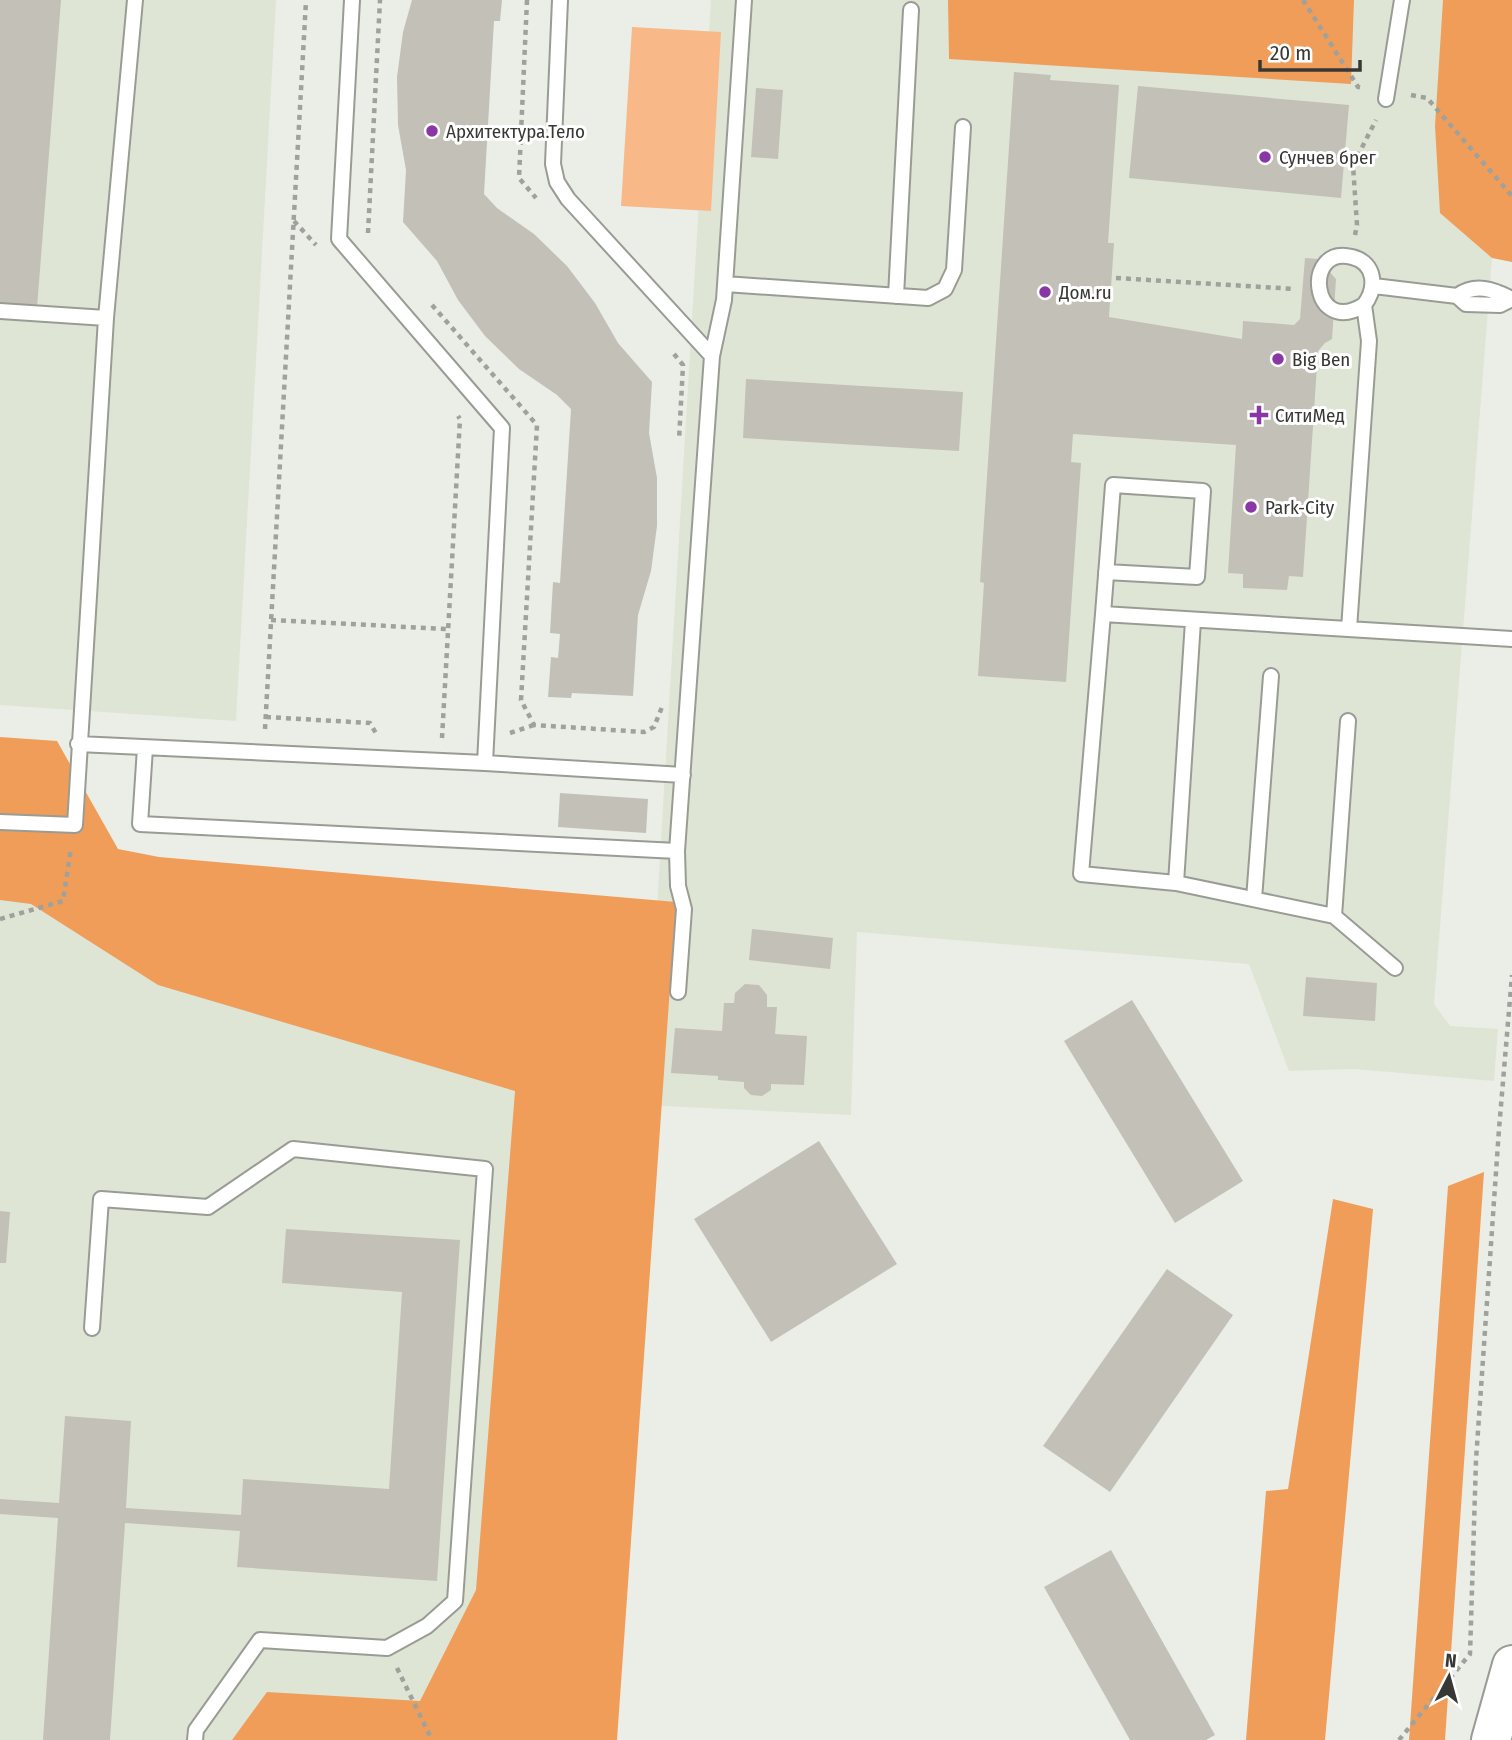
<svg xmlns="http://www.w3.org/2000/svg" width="1512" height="1740" font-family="'Fira Sans Condensed',sans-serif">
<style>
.built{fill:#dee5d5}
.green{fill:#f9b887}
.forest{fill:#f09d5a}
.building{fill:#c3c0b8}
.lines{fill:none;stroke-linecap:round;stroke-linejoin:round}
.lane-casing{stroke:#999c94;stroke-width:18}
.secondary-casing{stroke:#999c94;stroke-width:42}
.path{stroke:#9fa19c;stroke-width:4.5;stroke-dasharray:5 5;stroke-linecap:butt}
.lane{stroke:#fff;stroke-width:14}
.secondary{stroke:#fff;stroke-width:38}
.poi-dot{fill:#8a37a5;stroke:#fff;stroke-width:2.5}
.labels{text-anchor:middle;stroke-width:6;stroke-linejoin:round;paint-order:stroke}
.poi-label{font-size:19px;fill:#373835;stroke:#fff;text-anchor:start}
</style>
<rect width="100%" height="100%" fill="#ebeee6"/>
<path class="built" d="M0 0H276L236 721 0 705Z
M711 0H1512L1434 1004 1450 1026 1498 1029 1494 1081 1354 1069 1289 1071 1249 964 857 932 851 1115 642 1105 594 1740H0V864L657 907Z"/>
<path class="green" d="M632 27 721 32 711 211 621 206Z"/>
<path class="forest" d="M948 0H1354L1351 84 949 59Z
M1443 0H1512V262L1492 258 1440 213 1435 126Z
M0 737 57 741 118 849 159 857 676 902 617 1740H232L267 1692 420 1701 476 1590 515 1091 158 985 31 904 0 900Z
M1484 1172 1445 1740H1409L1448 1186Z
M1333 1199 1373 1209 1325 1740H1246L1266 1491 1288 1489Z"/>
<path class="building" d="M0 0H61L37 308 0 305Z
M412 0H502L500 21H494L484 194 497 208 534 234 567 266 595 303 618 343 652 382 649 433 657 478V526L651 571 638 615 633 696 572 693 571 698 548 697 551 657 558 658 560 634 550 633 553 582 560 583 571 409 557 395 519 369 485 336 458 300 437 261 403 222 406 170 398 125 397 77 403 32Z
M1014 72 1051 75 1050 80 1119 85 1108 243H1114L1109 317 1242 339 1243 321 1294 325 1300 319 1305 258 1318 259 1336 279 1332 339 1325 343 1318 351 1303 577 1289 576 1287 590 1243 588V574L1228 573 1236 445 1073 434 1071 462 1081 463 1066 682 978 676 984 583 980 582Z
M1138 86 1349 105 1341 198 1129 178Z
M756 88 783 90 778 159 751 157Z
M746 379 963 392 959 451 743 438Z
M560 793 648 799 646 833 558 827Z
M752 929 833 938 830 969 749 960Z
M1306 977 1377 983 1375 1021 1303 1016Z
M745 984 759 985 767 995V1007H777L775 1034 807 1036 804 1085 771 1084V1090L762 1096 751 1095 744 1088V1082L718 1080V1076L671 1073 675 1028 722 1031 724 1003H734L735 993Z
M1132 1000 1243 1181 1175 1223 1064 1041Z
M819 1141 897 1264 771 1342 694 1219Z
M0 1211 10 1212 6 1263H0Z
M286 1229 460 1240 437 1581 237 1567 240 1531 125 1523 110 1740H43L58 1518 0 1514V1499L59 1503 65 1416 131 1421 126 1508 241 1515 243 1479 389 1489 402 1292 282 1283Z
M1167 1269 1233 1315 1110 1492 1043 1446Z
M1111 1550 1215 1735 1206 1740H1130L1044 1587Z"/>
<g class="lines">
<g class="lane-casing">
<path id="lane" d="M560 0 553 164 557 182 568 199 712 356
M1386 99 1402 0
M725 284 928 298 945 289 954 270 963 127
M1374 286 1457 296 1466 304 1500 305 1512 299
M896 296 911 10
M1457 296C1475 283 1493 289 1512 299
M0 311 106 318
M1106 572 1197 577 1203 491 1113 485 1103 614 1512 639
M1103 614 1081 874 1176 883 1334 916 1395 968
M1349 629 1369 341 1364 305C1377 288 1376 263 1352 257 1302 244 1311 338 1364 305
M78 744 485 763 502 428 339 239 352 0
M145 748 140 824 677 851
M485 763 683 775
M0 822 75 825 106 318 135 0
M1176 883 1193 621
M1254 899 1271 676
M1334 916 1348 721
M678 992 684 909 678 886 677 851 712 356 724 300 744 0
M92 1328 101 1199 208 1207 293 1149 485 1169 455 1601 427 1626 387 1648 260 1640 196 1730 195 1740"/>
</g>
<g class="secondary-casing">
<path id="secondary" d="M1491 1740 1512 1665"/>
</g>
<path class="path" d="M527 0 519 178 536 198
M1303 0 1358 87 1364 88
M1411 95 1427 98 1512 196
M294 221 316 245
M368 233 380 0
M1355 235 1357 225 1353 165 1376 120
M1116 278 1295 289
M432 305 537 425 521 700 534 725 644 732 654 727 662 707
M674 354 683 365 679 440
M271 620 447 629
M266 717 370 723 377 735
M265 729 306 1
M510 733 534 725
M442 738 460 419 458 416
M0 919 63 901 71 848
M397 1668 432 1740
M1399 1740 1470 1654 1476 1460 1499 1129 1512 975"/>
<use href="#lane" class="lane"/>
<use href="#secondary" class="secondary"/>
</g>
<g class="poi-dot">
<circle cx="432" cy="131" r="7"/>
<circle cx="1265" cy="157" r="7"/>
<circle cx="1045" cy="292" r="7"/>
<circle cx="1278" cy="359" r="7"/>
<path d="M1255.5 404.5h7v7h7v7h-7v7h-7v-7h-7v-7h7z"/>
<circle cx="1251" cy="507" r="7"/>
</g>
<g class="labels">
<g class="poi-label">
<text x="446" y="138">Архитектура.Тело</text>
<text x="1279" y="164">Сунчев брег</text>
<text x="1059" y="299">Дом.ru</text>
<text x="1292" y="366">Big Ben</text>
<text x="1275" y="422">СитиМед</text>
<text x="1265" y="514">Park-City</text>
</g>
</g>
<g transform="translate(1449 1677) rotate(6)" stroke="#ffffff" stroke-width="5" paint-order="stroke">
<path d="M0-5L12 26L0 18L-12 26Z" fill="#373835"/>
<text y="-10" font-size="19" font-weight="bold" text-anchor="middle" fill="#373835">N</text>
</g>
<path d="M1260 60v10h100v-10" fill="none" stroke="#373835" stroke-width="3.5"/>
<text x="1270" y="60" font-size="21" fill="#373835" stroke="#ffffff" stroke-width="5" paint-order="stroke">20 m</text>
</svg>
